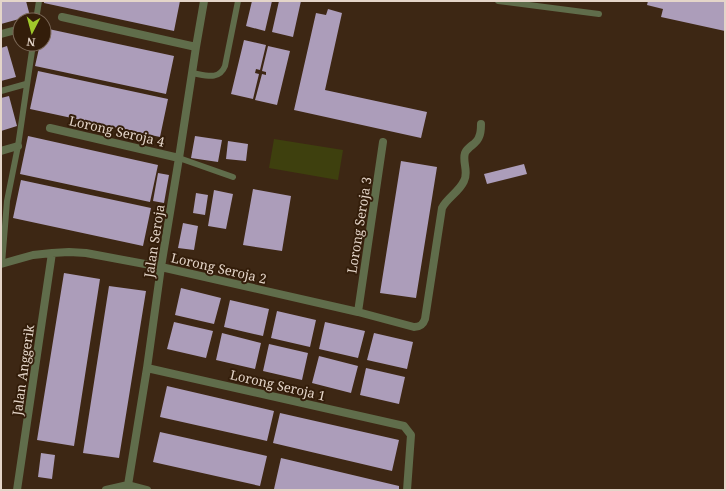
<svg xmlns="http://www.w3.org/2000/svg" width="726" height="491" font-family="'Noto Serif',serif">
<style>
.green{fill:#3e400e}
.building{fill:#ac9dba}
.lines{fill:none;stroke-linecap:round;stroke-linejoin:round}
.lane{stroke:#606d4b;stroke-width:6}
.street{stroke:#606d4b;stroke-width:8}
.labels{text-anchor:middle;stroke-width:4;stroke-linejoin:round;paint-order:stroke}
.street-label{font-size:13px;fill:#e4d5c9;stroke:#331d0a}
</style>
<rect width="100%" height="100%" fill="#3d2714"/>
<path class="green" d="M274 139 343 150 338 180 269 168Z"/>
<path class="building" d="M1 1H26L30 16 1 24Z
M44 1H180L174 31 44 3Z
M252 1H272L265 31 246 26Z
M279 1H301L293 37 272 32Z
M648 1H725V31L661 17 663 9 647 5Z
M328 9 342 13 325 90 427 112 421 138 294 110 316 13 326 15Z
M44 28 174 56 166 94 35 66 40 44H44Z
M244 40 266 45 260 70 256 69 255 73 259 74 253 99 231 94Z
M7 46 16 77 1 81V48Z
M268 46 290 51 277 105 255 100 262 74 266 75V72L262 71Z
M38 71 168 99 160 137 30 109Z
M9 96 17 126 1 131V98Z
M28 136 158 165 150 202 20 174Z
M195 136 222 140 218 162 191 158Z
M228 141 248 144 246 161 226 159Z
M401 161 437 167 416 298 380 293Z
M524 164 527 174 487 184 484 174Z
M158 173 169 175 164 203 153 201Z
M21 180 151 208 143 246 13 218Z
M253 189 291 196 282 251 243 245Z
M214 190 233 194 226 229 208 226Z
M196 193 208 195 205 215 193 213Z
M183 223 198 226 194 250 178 248Z
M64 273 100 279 74 446 37 440Z
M109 286 146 291 119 458 83 453Z
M181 288 221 298 214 324 175 315Z
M230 300 269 309 263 336 224 327Z
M277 311 316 320 310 347 271 338Z
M174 322 213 331 206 358 167 349Z
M325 322 365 331 358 358 319 349Z
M222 333 261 343 255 369 216 360Z
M374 333 413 342 407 369 367 360Z
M269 344 308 353 302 380 263 371Z
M319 356 358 366 351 393 312 383Z
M366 368 405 377 399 404 360 395Z
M167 386 274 411 267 441 160 417Z
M280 413 399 440 392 471 273 443Z
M160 432 267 456 260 486 153 462Z
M41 453 55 455 52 479 38 477Z
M281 458 399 486V490H279L274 489Z"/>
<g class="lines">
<path class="lane" d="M498 1 599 14
M36 20 39 1
M192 73C205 75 219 81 225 66L238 1
M1 91 26 84
M179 158 233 177
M2 264 7 201 18 146 33 44"/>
<path class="street" d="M62 17 196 47
M1 34 20 29
M50 128 179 158
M1 151 18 146
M1 264 33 255 52 253 69 252 86 253 161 267 358 312 414 327C420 327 423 325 425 319L442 208C447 198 459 192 464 181 469 172 462 162 465 153 468 146 477 144 479 137 481 133 481 128 481 124
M358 312 383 142
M147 368 404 426 411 435 407 490
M128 485 147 368 161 267 179 158 196 47 204 1
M17 490 52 253
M106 490 128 485 147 490"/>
</g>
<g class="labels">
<g class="street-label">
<text transform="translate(117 131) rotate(13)" y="5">Lorong Seroja 4</text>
<text transform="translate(359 225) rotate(-81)" y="5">Lorong Seroja 3</text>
<text transform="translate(154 241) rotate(-81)" y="5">Jalan Seroja</text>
<text transform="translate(219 268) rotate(13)" y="5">Lorong Seroja 2</text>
<text transform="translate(23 370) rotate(-82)" y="5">Jalan Anggerik</text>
<text transform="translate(278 385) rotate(13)" y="5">Lorong Seroja 1</text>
</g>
</g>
<rect width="726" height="491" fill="none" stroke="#e4d5c9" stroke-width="4"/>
<g transform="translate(32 32) rotate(186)"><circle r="19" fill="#331d0a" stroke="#7a6756"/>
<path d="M0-3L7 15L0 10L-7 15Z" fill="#a0c92b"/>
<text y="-6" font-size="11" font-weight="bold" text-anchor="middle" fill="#e4d5c9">N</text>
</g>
</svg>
